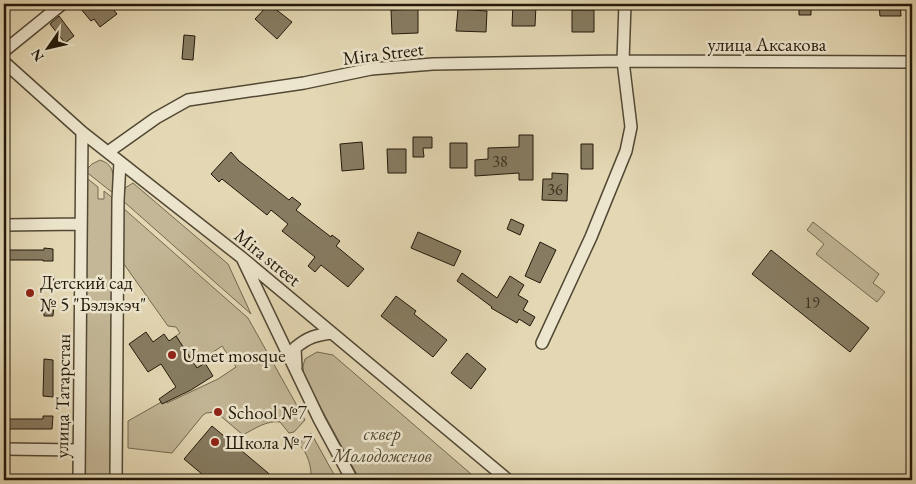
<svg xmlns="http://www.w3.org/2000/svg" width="916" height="484" font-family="'EB Garamond',serif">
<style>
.green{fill:#c3b797;stroke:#726850}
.building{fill:#877c62;stroke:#22180a}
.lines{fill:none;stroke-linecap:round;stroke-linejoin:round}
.street-casing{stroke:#524834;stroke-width:14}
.street{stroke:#ede6ce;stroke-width:11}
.poi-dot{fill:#8f2418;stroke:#ede6ce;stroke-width:2}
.labels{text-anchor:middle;stroke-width:5;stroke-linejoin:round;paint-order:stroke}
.number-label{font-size:16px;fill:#3b3120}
.street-label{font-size:19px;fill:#22180a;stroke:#ede6ce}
.poi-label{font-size:19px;fill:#22180a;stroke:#ede6ce;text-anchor:start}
.park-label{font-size:19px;font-style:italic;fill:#524834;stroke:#ede6ce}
</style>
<rect width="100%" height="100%" fill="#e4d8b4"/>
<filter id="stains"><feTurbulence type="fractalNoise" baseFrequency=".004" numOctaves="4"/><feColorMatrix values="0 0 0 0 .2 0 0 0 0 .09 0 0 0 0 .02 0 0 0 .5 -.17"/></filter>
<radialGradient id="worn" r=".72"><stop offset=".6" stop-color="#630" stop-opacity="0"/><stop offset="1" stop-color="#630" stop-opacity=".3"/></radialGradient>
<path class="green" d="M100 160C116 165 114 179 113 193L85 171 92 164Z
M84 176 98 187V199H104V191L114 199 112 480H84Z
M133 183 228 264 251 314 122 200 125 188Z
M123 208 248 318 305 420 294 432 289 433 280 422C267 420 254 429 243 435L216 412 206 413 203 415 172 453 128 448V421L165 400 167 403 218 379 236 367 222 346 203 359 205 363 191 372 190 358 176 336 180 333 176 327 168 326 121 260Z
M813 222 879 274 873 283 885 292 877 302 816 254 824 244 807 230Z
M317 352 333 355 478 480H360L304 377 303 366 305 359Z
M311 433 337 480H311C312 468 308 452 298 444Z"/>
<path class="building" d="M86 4H109L117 14 100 27 94 19 91 21 80 8Z
M269 4 292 22 277 39 255 19Z
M513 4 536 5 535 26H512Z
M799 4H811V15H799Z
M879 4H900L901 16H880Z
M418 9V33L392 34 391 10Z
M458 9 487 11 486 32 456 31Z
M572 10H594V32H572Z
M59 16 74 36 65 43 50 24Z
M184 35 195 36 193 60 182 59Z
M519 135H533V180H519V173L475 176V160L488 159V148L519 147Z
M413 137H432V148H423L424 157H413Z
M362 142 364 169 342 171 340 144Z
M450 143H467V168H450Z
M581 144H593V169H581Z
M387 149H406V173H388Z
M231 152 239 161 289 200 292 197 301 204 296 210 331 237 332 235 340 241 336 246 364 269 348 287 321 265 315 272 308 266 315 257 282 231 288 224 271 210 267 215 222 179 219 182 211 174Z
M552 173 568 174 567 201 542 200 543 179H552Z
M511 219 524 225 520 235 507 229Z
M418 232 461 251 454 266 411 248Z
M540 242 556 250 540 283 525 276Z
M44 248 53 249V261H43V260H4V250H44Z
M771 250 869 328 850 352 752 274Z
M462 273 497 298 510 276 524 285 518 295 528 301 523 310 535 317 530 326 519 319 517 323 491 308 492 307 457 281Z
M44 275H54L53 287H44Z
M396 296 416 311 414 314 447 340 433 357 381 316Z
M44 304H54L53 316H44Z
M146 332 153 342 164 334 169 341 176 336 197 368 205 363 213 376 191 390 162 404 159 399 176 387 161 364 148 372 129 344Z
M467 353 486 369 471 389 451 373Z
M44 359 53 360V397L43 396Z
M43 416H53L52 429H4V419H43Z
M212 426 267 472 276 480H209L184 459Z"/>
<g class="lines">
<g class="street-casing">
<path id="street" d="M4 51 62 4
M4 62 82 132 241 257 508 480
M108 152 156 118 188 100 304 83 371 69 433 64 623 61 625 4
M4 225 81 224
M243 260 319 419 352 480
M542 343 591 237 626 151 631 127 623 61 912 62
M296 367 295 348C308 337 316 335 332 333
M4 449 79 450
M79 480 82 132
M116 480 118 200 120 162"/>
</g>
<use href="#street" class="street"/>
</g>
<g class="poi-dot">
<circle cx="30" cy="293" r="5"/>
<circle cx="172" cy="355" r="5"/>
<circle cx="218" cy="412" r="5"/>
<circle cx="215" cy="442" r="5"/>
</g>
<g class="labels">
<g class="number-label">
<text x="500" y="167">38</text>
<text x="555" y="195">36</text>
<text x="812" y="308">19</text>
</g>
<g class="street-label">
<text x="767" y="51">улица Аксакова</text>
<text transform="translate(383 53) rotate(-7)" y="7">Mira Street</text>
<text transform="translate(268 257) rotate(39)" y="7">Mira street</text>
<text transform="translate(62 396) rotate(-89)" y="7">улица Татарстан</text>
</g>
<g class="poi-label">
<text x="40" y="289">Детский сад<tspan x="40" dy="22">№ 5 "Бэлэкэч"</tspan></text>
<text x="182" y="362">Umet mosque</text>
<text x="228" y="419">School №7</text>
<text x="225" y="449">Школа № 7</text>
</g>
<g class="park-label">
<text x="382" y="440">сквер<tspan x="382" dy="22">Молодоженов</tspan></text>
</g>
</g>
<rect width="916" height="484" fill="none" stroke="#e4d8b4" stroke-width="20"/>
<rect x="5" y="5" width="906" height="474" fill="none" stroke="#22180a" stroke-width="2.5"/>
<rect x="10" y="10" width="896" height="464" fill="none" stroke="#22180a"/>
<g transform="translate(48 48) rotate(236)" stroke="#ede6ce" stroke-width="4" paint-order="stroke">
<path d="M0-4L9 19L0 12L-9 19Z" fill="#22180a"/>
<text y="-8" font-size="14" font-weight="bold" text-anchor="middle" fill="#22180a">N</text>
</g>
<rect width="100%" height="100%" filter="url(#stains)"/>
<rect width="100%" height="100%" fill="url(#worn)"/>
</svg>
